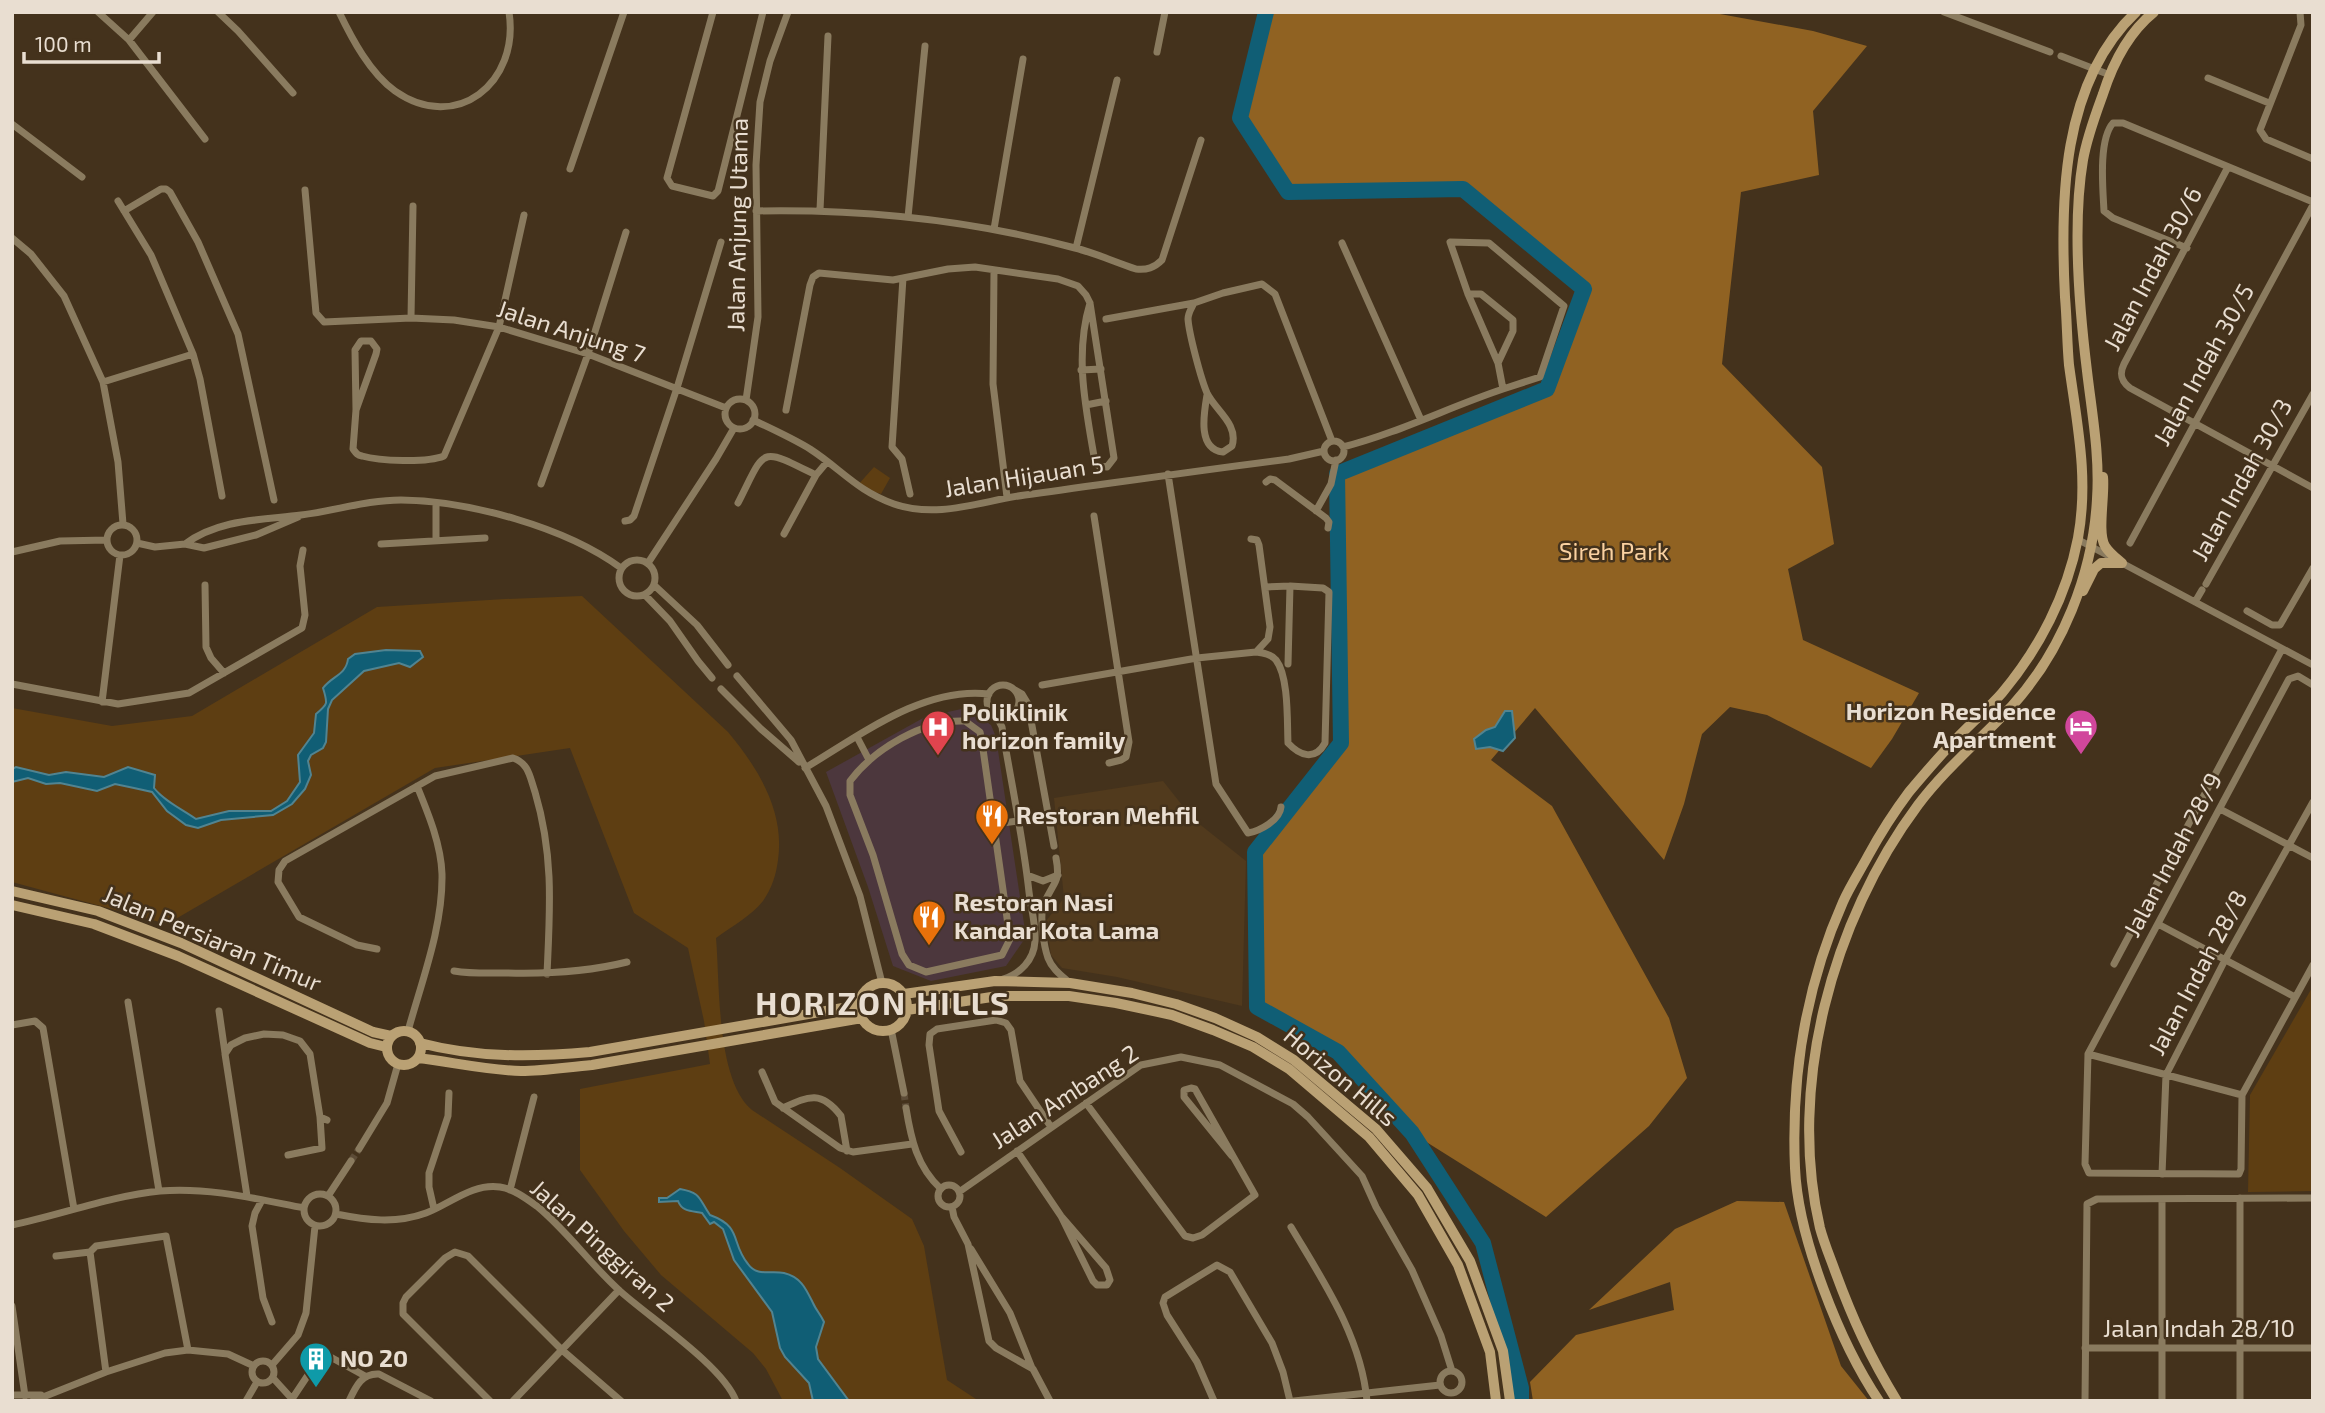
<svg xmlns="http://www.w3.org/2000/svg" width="2325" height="1413" font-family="'Exo 2',sans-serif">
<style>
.commercial{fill:#4c373d}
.built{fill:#513a1d}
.green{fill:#5e3e12}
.forest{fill:#906222}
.water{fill:#105e75;stroke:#518491;stroke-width:2}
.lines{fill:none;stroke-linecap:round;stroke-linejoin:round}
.river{stroke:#105e75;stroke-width:16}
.street-tunnel{stroke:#5d4c37;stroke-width:7;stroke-dasharray:7 3.5;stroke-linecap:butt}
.street{stroke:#8a7b5f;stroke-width:7}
.secondary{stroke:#baa174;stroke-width:10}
.labels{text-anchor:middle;stroke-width:5;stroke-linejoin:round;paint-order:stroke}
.street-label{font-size:24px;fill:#e9ded1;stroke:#44321c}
.park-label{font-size:24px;fill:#fad1a1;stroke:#44321c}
.poi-label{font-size:24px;font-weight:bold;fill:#e9ded1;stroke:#44321c;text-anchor:start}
.district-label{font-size:32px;font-weight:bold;letter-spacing:2px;fill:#e9ded1;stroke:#44321c}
</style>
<rect width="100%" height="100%" fill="#44321c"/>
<path class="commercial" d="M966 708 991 725 996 737 1026 937 1006 966 931 981 893 966 868 887 826 772 925 717Z"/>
<path class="built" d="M1163 781 1193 819 1246 861 1242 1006 1117 977 1062 968 1051 955 1046 921 1064 898 1054 798Z"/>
<path class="green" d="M874 467 890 478 881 494 857 486Z
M582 596 728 732C758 768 785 811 778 860 776 875 772 888 763 901 752 915 731 927 716 938 720 984 716 1080 752 1110L840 1168 912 1219 924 1246 947 1380 979 1401H783L766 1369 753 1353 661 1275 624 1231 580 1170V1089L710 1064 704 1021 688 948 634 913 570 748 435 768 167 924 12 882V708L112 726 192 716 377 607 505 599Z
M2313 986V1191L2248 1192 2250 1095Z"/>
<path class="forest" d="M1266 12H1709L1813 31 1867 46 1813 111 1819 175 1741 192 1722 364 1822 467 1834 544 1788 569 1803 640 1919 693 1892 739 1871 768 1767 715 1730 707 1702 734 1684 804 1664 860 1535 708 1491 760 1552 806 1669 1018 1687 1078 1649 1126 1546 1217 1412 1133 1338 1052 1257 1007 1255 852 1341 743 1337 474 1547 389 1584 289 1463 189 1288 192 1240 118Z
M1737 1201 1784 1202 1841 1366 1869 1401H1533L1530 1382 1576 1335 1674 1310 1670 1282 1589 1310 1675 1229Z"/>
<path class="water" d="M386 650 420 651 423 657 410 667 399 663 364 671 332 700 328 709 326 742 323 748 311 755 308 761 311 775 305 789 292 804 273 815 221 820 198 828 186 825 167 811 152 792 134 788 115 784 97 791 60 783 46 784 28 778 12 782V769L16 767 49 775 66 772 104 777 128 767 155 775 154 788C164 801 182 809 196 819L229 811H271L287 801 300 782 298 755 314 733 316 714C328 704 328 704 323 688 332 676 346 675 348 659L355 654Z
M1505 711H1512L1515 738 1503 751 1490 747 1476 749 1474 739 1486 730 1495 727Z
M680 1189C702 1193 698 1198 710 1215 743 1227 730 1242 748 1264 757 1277 771 1270 784 1273 801 1277 806 1289 813 1303 816 1310 821 1315 824 1322L816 1347 818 1359 849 1401H813L809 1383 785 1357 780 1348 772 1312 734 1260 723 1229 714 1222 710 1224 702 1213C692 1211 682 1212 678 1201L659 1202V1198H667Z"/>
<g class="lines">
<path class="river" d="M1266 12 1240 118 1288 192 1463 189 1584 289 1547 389 1337 474 1341 743 1255 852 1257 1007 1338 1052 1412 1133 1483 1243 1521 1388V1401"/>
<path class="street-tunnel" d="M904 1093 906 1108
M351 1161 359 1149"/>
<path class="street" d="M98 12 129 40 205 139
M218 12 238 31 293 93
M339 12C352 39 370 73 395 91 456 134 520 83 509 12
M713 12 667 178 672 186 713 196 718 191 763 12
M1944 12 2050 52
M2300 12 2301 25 2260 130 2266 139 2313 159
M129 40 153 12
M1157 52 1165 12
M2061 56 2110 75
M2208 78 2269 103
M12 124 82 177
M2228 167 2124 364C2119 374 2121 381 2130 388L2313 488
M570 169 624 12
M305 190 316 313 324 322 411 318 454 320 499 327 588 354 726 408
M118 201 151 255 193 354 200 379 222 496
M820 210 828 36
M124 211 161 189H166L170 192 198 242 238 334 274 500
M756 211C863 209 971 220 1075 248 1095 253 1115 262 1136 269 1147 270 1154 268 1162 260L1201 140
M908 217 925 46
M994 229 1023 59
M12 238 31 254 64 296 103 382 118 462 123 524
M1342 243 1421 420
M1076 248 1117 80
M2187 248 2113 218 2104 211C2103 190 2098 140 2113 123H2123L2313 202
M994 270 993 384 1007 497
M903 278 892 447 902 459 910 494
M1468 294H1481L1513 320V331L1498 363
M411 318 413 206
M1106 319 1194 303
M1081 370 1101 369
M103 382 193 354
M1207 395C1204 413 1197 449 1223 452L1232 446C1239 424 1215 410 1207 393 1201 379 1189 334 1188 319 1188 313 1191 309 1194 303L1223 293 1262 284 1275 294 1332 441
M725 414a15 15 0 1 1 30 0a15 15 0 1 1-30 0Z
M746 400 758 317 756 165 760 102 770 61 788 12
M1086 405 1106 401
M356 410 376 354 377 349 371 341H361L355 350 356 410 353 449C356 453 357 455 362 456 379 461 427 463 444 456L499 327 524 215
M786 410 810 285 813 277 819 273 893 280 948 269 975 267 1058 279 1078 286 1086 295 1090 303 1114 458 1107 467 1099 466 1095 462C1086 409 1074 356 1090 303
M753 420C772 429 792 438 810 449 841 469 857 491 894 504 938 519 981 501 1025 495 1113 483 1201 470 1289 459L1324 451
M1324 451a10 10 0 1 1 20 0a10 10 0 1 1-20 0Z
M1343 447C1398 433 1449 407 1503 389L1498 363 1468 294 1450 242 1489 243 1564 306 1540 377 1503 389
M1168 474 1216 784 1248 833C1260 831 1280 820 1281 807
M1266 482 1270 479 1275 480 1326 518 1329 522 1328 528
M541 484 588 354 626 232
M738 503C766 448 758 446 816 475
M1316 511 1331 484 1336 460
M1094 516 1129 742 1126 757 1121 760 1109 763
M625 521 630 520 634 516 677 388 721 242
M107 540a15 15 0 1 1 30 0a15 15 0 1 1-30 0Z
M784 534 816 475 827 462
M2077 539 2313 665
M436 541V503
M137 543 155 547 185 544 204 548 256 535 298 517
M2130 543 2313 205
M185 544C219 519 261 520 301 515 335 511 366 500 401 500 470 501 565 527 621 568
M381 544 485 538
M12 552 60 541 107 540
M619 578a18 18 0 1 1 36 0a18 18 0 1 1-36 0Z
M648 563 716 459 734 428
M2206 584 2313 394
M205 585 206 647 211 658 224 673
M654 585 697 625 728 665
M1265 587 1290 586 1288 664
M645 595 670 621 698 661 712 678
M2195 602 2202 590
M2247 611 2272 625H2280L2313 568
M1256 652C1263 653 1271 654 1276 660 1289 677 1287 722 1288 743 1300 756 1315 761 1325 743L1329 592 1323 588 1290 586
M737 676 791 740 826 806 860 896 882 983
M12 684 118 704 189 693 302 628 305 615 300 566 303 550
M987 701a16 16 0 1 1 32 0a16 16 0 1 1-32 0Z
M1042 685 1197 658 1256 652 1268 639 1270 627 1259 545 1257 540 1251 539
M2313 685 2298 676 2289 679 2088 1054 2085 1164 2089 1173 2239 1174 2241 1169 2242 1095 2313 965
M721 689 761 729 799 762
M1015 690 1022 694 1028 704 1054 846
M102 702 120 555
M997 717 1002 727C1011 782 1023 837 1029 892 1031 908 1036 925 1035 941 1034 960 1020 974 1003 979
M965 721 980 732 982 742 1010 939 1002 955 926 972 909 965 902 954 873 855 850 795V781C874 749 924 719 965 721Z
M857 737 869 760
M805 768C859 736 923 686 989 694
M2220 809 2313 858
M995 824 1018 821
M1056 858C1061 884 1053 881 1044 904 1039 915 1044 947 1048 958 1052 969 1062 976 1070 983
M1027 875 1043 881 1058 875
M2158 924 2295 997
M377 949 357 945 299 917 278 882 279 870 285 861 435 776 513 758C529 763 530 778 535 792 554 856 550 909 547 974
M2114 964 2282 649
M454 971C472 974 490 973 508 973 550 974 587 972 627 962
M128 1002 159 1191
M219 1011 225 1053
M12 1025 35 1021 43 1028 74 1209
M891 1029 904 1093
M408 1031C422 980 443 927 442 874 441 844 428 813 417 786
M2088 1054 2242 1095
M762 1072 775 1102 840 1148 853 1152 912 1144
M1086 1103 1185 1236 1193 1238 1202 1235 1255 1195 1195 1089 1191 1088 1184 1090V1097L1232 1156
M783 1108C809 1096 821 1090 841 1116L847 1151
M906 1108C911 1139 917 1167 941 1189
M359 1149 387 1103 398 1064
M1017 1151 1061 1216 1106 1268 1110 1280 1107 1285H1097L1093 1281 1061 1216
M961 1152 939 1111 929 1045 930 1034 937 1029 996 1020 1006 1023 1011 1030 1020 1081 1051 1127
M288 1155 322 1148 320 1117
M2162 1174 2166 1075 2225 960 2313 802
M938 1196a11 11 0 1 1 22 0a11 11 0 1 1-22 0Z
M510 1190 534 1097
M959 1192 1141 1065 1181 1057 1220 1065 1293 1104 1308 1117 1362 1176 1376 1207 1412 1270 1441 1336 1452 1371
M304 1210a16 16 0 1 1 32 0a16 16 0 1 1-32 0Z
M247 1196 225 1054 231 1045 245 1038 264 1034 283 1035 300 1041 310 1054 320 1117 327 1120
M328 1196 351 1161
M262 1200 255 1213 252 1226 263 1298 272 1322
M952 1207 954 1217 968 1244 989 1341 996 1348 1033 1369 1050 1401
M434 1209 429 1187V1173L448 1116 449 1093
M336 1214C366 1220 396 1224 426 1213 450 1204 472 1183 500 1187 514 1189 527 1199 538 1207 568 1232 591 1265 620 1291 650 1318 723 1366 736 1401
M12 1225C61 1215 110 1196 160 1191 209 1187 257 1199 304 1208
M1291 1227C1323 1281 1361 1336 1367 1401
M971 1249 1010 1313 1032 1368
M90 1252 106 1372
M56 1256 90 1252 96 1246 166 1236 188 1350
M12 1306 25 1396
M2085 1348H2313
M252 1372a11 11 0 1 1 22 0a11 11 0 1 1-22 0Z
M272 1365 298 1335 306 1313 315 1226
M1440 1382a11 11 0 1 1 22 0a11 11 0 1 1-22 0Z
M273 1378 293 1400
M12 1395H41
M292 1399 320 1357 325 1354 365 1376
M33 1401 106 1372 165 1353 188 1350 228 1354 254 1366
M246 1401 257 1382
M349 1401C356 1386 362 1373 379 1374L431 1401
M490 1401 403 1314V1303L406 1297 445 1258 455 1252 468 1256 562 1350 621 1401
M513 1401 619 1290
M1214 1401 1197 1362 1167 1315 1163 1303 1165 1297 1217 1265 1230 1272 1272 1343 1283 1372 1290 1401
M1294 1401 1440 1385
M2085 1401 2087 1204 2097 1199 2313 1198
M2162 1401V1199
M2240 1401V1198"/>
<path class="secondary" d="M2103 477C2105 495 2097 533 2105 546 2109 553 2116 558 2122 563
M2083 591 2094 569 2101 563H2121
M12 891 98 911 181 943 373 1032 391 1036
M12 905 94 924 178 956 370 1043 386 1047
M859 1007a24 24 0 1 1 48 0a24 24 0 1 1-48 0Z
M904 994 995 981 1070 983 1132 993 1176 1004 1215 1018 1257 1037 1294 1060 1376 1129 1427 1188 1470 1261 1503 1351 1510 1401
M907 1010 998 996H1069L1116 1003 1172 1015 1213 1030 1253 1047 1289 1069 1369 1137 1418 1195 1458 1265 1490 1352 1496 1401
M387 1048a17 17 0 1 1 34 0a17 17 0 1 1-34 0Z
M420 1043C477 1058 533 1057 590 1052L860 1005
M418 1058C452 1062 486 1070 521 1071 544 1071 568 1067 592 1065L862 1018
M1879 1401C1840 1343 1798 1238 1795 1168 1791 1077 1806 985 1843 902 1850 886 1860 871 1868 856 1880 834 1894 812 1909 792 1925 773 1942 753 1959 736 1973 721 1989 708 2002 693 2039 649 2067 595 2078 538 2089 478 2077 424 2069 365 2067 343 2067 320 2065 297 2060 201 2061 83 2136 12
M1897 1401C1870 1357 1853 1320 1835 1271 1830 1257 1824 1243 1820 1228 1787 1087 1832 920 1918 805 1945 769 1981 739 2012 706 2062 651 2093 574 2097 499 2100 456 2092 414 2087 371 2079 306 2072 225 2083 160 2087 137 2095 116 2103 94 2113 63 2128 33 2154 12"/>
</g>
<defs>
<g id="hotel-pin" transform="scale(1.75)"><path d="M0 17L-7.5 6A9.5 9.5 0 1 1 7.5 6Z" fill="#d1479c" stroke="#44321c"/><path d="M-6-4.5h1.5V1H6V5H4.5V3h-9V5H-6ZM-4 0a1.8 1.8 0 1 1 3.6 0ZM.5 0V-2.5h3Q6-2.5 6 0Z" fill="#fff"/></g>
<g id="hospital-pin" transform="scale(1.75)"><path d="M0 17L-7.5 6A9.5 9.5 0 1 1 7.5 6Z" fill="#e0444e" stroke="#44321c"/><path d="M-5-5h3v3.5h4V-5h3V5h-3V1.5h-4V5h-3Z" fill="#fff"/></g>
<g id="restaurant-pin" transform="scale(1.75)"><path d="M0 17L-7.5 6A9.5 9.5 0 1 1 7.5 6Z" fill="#e8710a" stroke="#44321c"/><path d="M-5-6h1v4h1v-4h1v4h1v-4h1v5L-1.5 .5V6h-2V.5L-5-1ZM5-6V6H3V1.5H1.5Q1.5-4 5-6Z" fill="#fff"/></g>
<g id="building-pin" transform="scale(1.75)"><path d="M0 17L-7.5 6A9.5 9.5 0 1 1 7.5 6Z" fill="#0f9aa8" stroke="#44321c"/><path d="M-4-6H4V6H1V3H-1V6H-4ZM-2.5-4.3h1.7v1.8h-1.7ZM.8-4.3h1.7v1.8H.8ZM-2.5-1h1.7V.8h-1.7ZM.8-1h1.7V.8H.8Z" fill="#fff"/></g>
</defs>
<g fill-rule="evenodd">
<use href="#hotel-pin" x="2081" y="726"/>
<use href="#hospital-pin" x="938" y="727"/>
<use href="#restaurant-pin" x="992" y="816"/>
<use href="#restaurant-pin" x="929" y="917"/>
<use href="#building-pin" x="316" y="1359"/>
</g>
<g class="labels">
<g class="street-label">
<text transform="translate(738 225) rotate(-89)" y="8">Jalan Anjung Utama</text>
<text transform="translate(2153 269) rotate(-62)" y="8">Jalan Indah 30/6</text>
<text transform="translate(571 332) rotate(18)" y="8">Jalan Anjung 7</text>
<text transform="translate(2204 365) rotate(-61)" y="8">Jalan Indah 30/5</text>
<text transform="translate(1024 477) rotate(-9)" y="8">Jalan Hijauan 5</text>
<text transform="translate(2242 480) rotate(-61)" y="8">Jalan Indah 30/3</text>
<text transform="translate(2173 855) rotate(-62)" y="8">Jalan Indah 28/9</text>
<text transform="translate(212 939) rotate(23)" y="8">Jalan Persiaran Timur</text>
<text transform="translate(2198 973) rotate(-62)" y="8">Jalan Indah 28/8</text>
<text transform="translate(1340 1077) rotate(40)" y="8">Horizon Hills</text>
<text transform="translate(1065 1097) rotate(-33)" y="8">Jalan Ambang 2</text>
<text transform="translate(602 1246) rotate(42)" y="8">Jalan Pinggiran 2</text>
<text x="2199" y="1337">Jalan Indah 28/10</text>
</g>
<g class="park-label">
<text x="1614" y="560">Sireh Park</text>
</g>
<g class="poi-label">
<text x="2056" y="720" text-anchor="end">Horizon Residence<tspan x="2056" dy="28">Apartment</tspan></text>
<text x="962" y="721">Poliklinik<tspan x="962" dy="28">horizon family</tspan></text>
<text x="1016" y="824">Restoran Mehfil</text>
<text x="954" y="911">Restoran Nasi<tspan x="954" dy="28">Kandar Kota Lama</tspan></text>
<text x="340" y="1367">NO 20</text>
</g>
<g class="district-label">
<text x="883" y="1015">HORIZON HILLS</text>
</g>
</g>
<rect width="2325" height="1413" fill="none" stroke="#e9ded1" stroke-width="28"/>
<path d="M24 52v10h135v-10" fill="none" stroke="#e9ded1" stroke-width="3.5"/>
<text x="35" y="52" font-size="21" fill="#e9ded1" stroke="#44321c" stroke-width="5" paint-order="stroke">100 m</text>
</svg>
